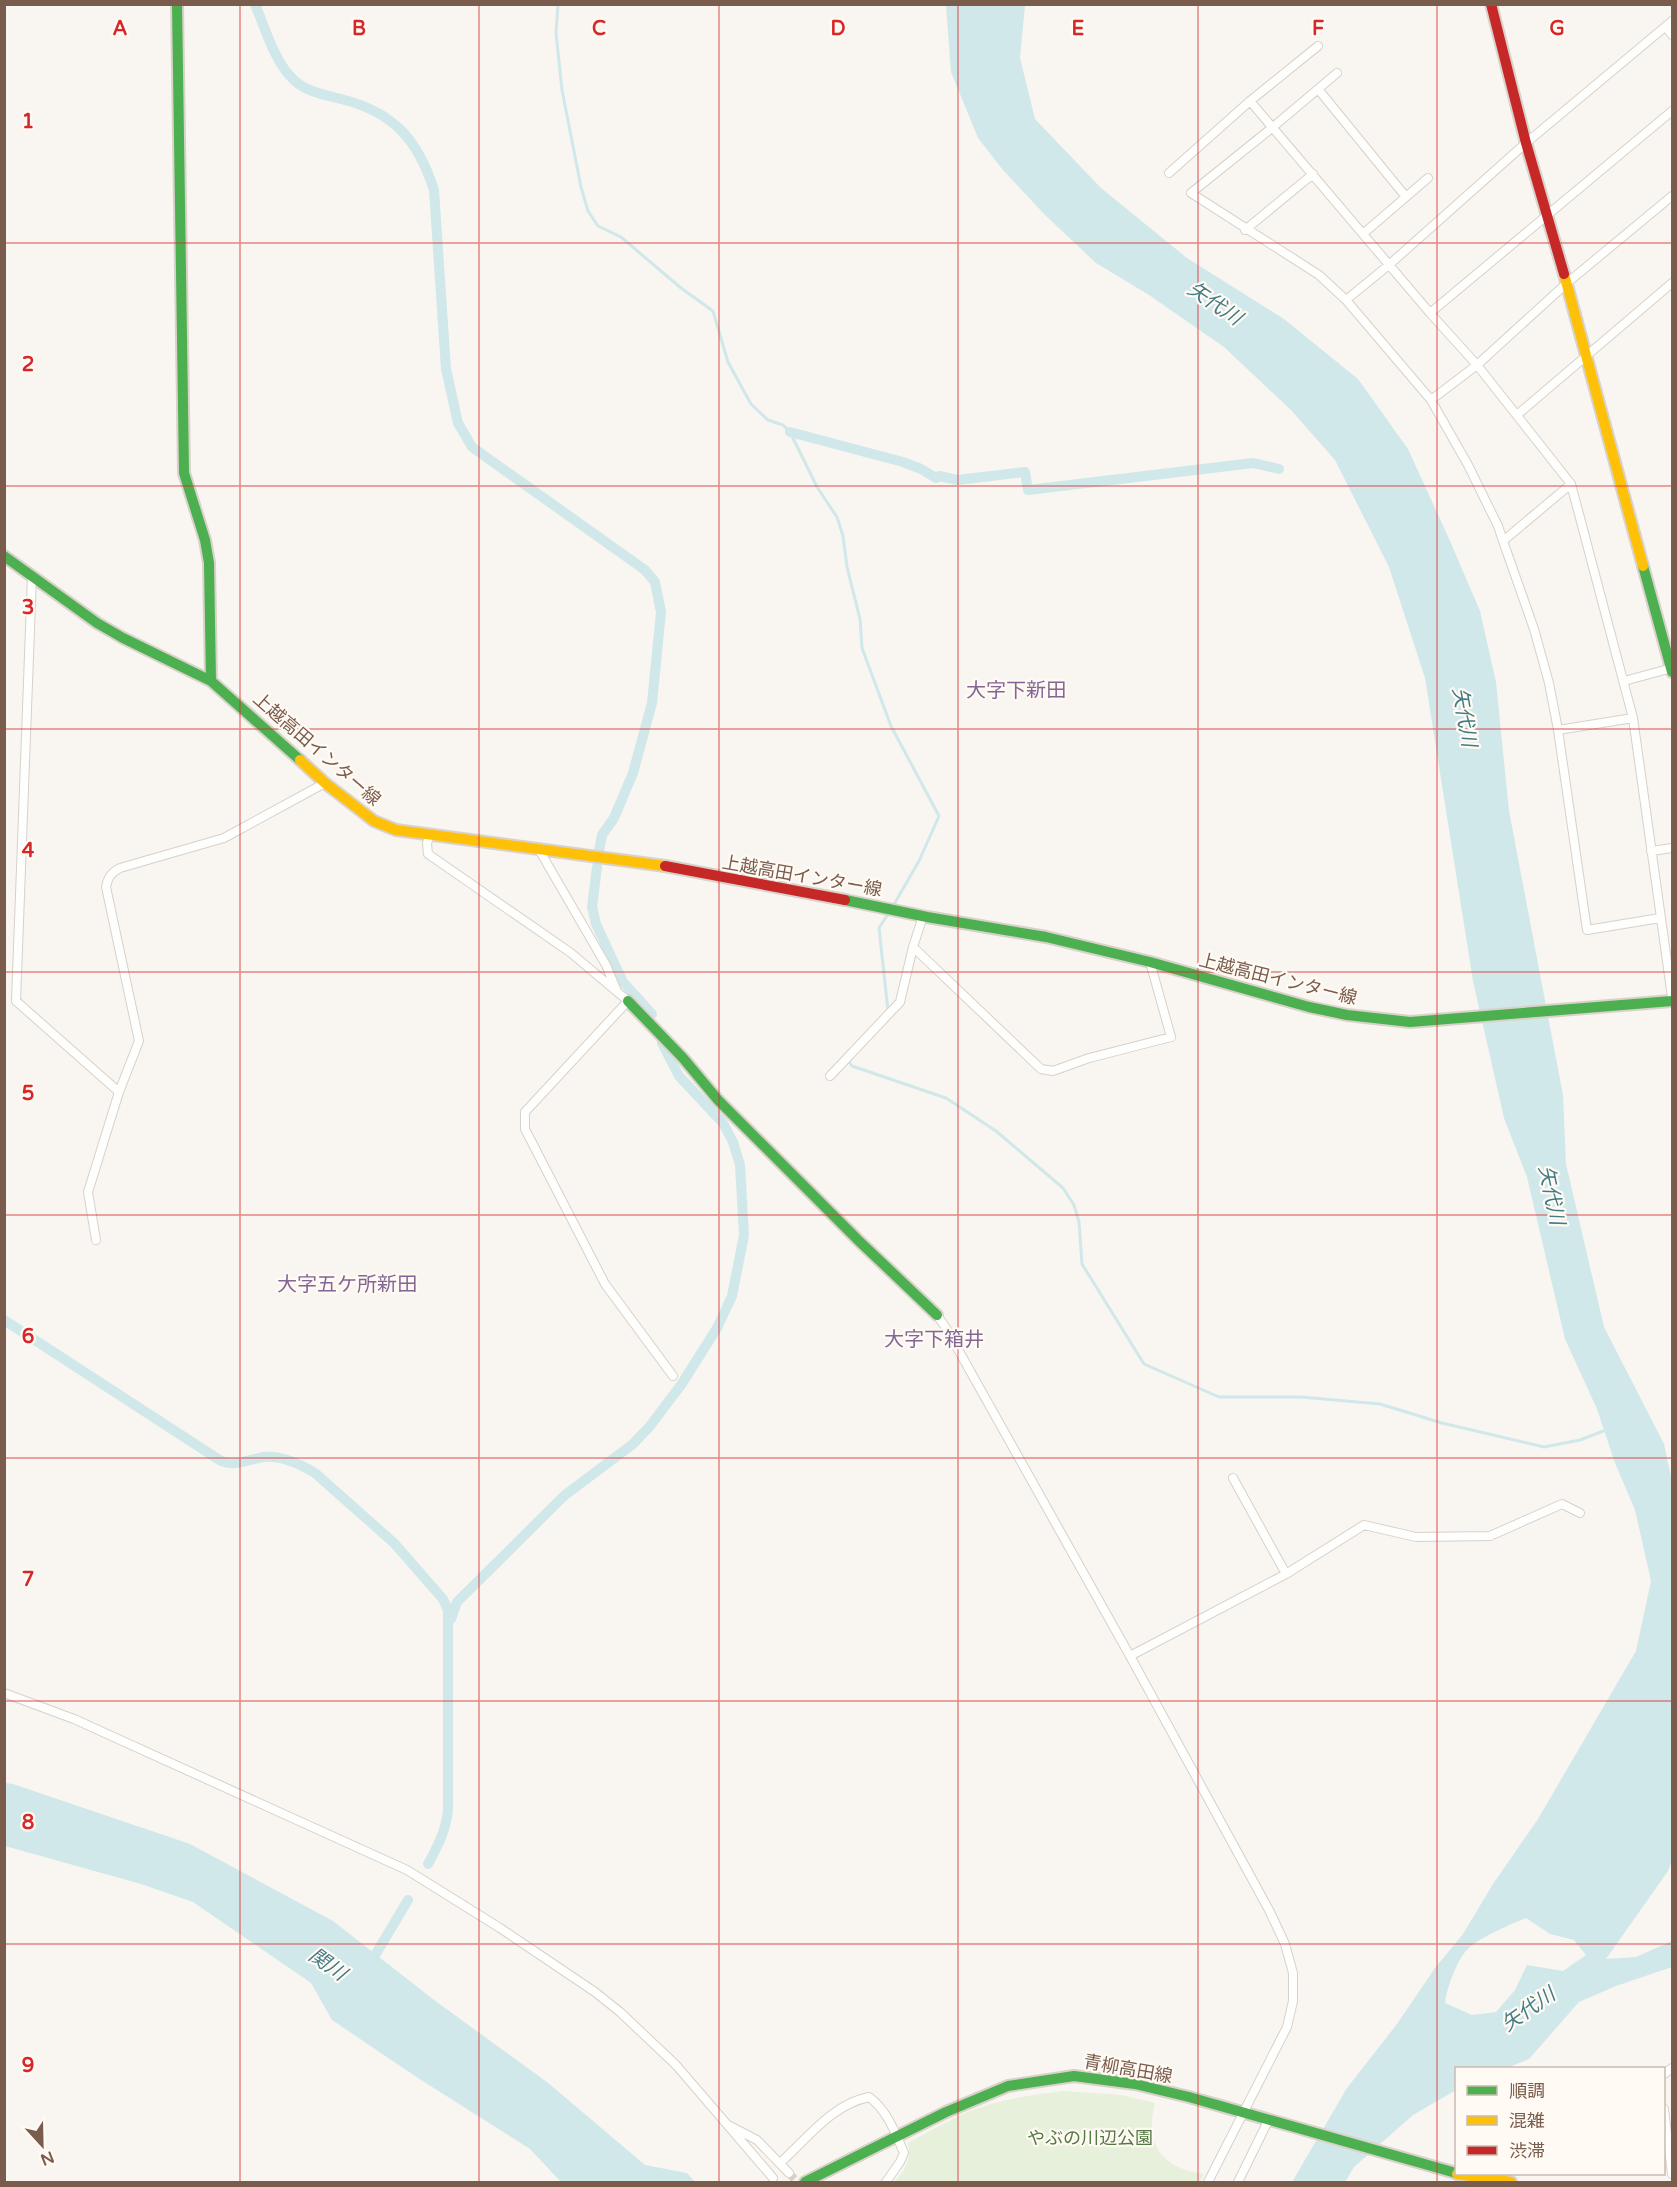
<svg xmlns="http://www.w3.org/2000/svg" width="1677" height="2187" font-family="'Varela Round','Noto Sans JP',sans-serif">
<style>
.green{fill:#e7f0db}
.water{fill:#d0e8ea;fill-rule:evenodd}
.lines{fill:none;stroke-linecap:round;stroke-linejoin:round}
.stream{stroke:#d0e8ea;stroke-width:3}
.canal{stroke:#d0e8ea;stroke-width:10}
.street-tunnel{stroke:#d9cfc7;stroke-width:8;stroke-dasharray:8 4;stroke-linecap:butt}
.street-casing{stroke:#d7d1cb;stroke-width:10}
.fast-casing{stroke:#d9d2cb;stroke-width:14}
.slow-casing{stroke:#d9d2cb;stroke-width:14}
.jam-casing{stroke:#d9d2cb;stroke-width:14}
.street{stroke:#fefefd;stroke-width:8}
.fast{stroke:#4caf50;stroke-width:10}
.slow{stroke:#ffc107;stroke-width:10}
.jam{stroke:#c62828;stroke-width:10}
.grid{fill:none;stroke:#d62828;stroke-width:1.5;stroke-opacity:0.55}
.labels{text-anchor:middle;stroke-width:4.5;stroke-linejoin:round;paint-order:stroke}
.street-label{font-size:18px;fill:#7a5c4d;stroke:#fffaf3}
.park-label{font-size:18px;fill:#537a41;stroke:#fffaf3}
.water-label{font-size:20px;font-style:italic;fill:#437c86;stroke:#fffaf3}
.neighbourhood-label{font-size:20px;fill:#846695;stroke:#fffaf3}
.grid-label{font-size:20px;text-anchor:middle;font-weight:bold;fill:#d62828;stroke:#fffaf3;stroke-width:4.5;stroke-linejoin:round;paint-order:stroke}
</style>
<rect width="100%" height="100%" fill="#f9f5f0"/>
<path class="green" d="M1064 2091 1121 2095 1155 2103C1144 2145 1163 2169 1204 2174L1200 2182H895C905 2170 912 2159 908 2143 926 2133 944 2123 963 2114 995 2100 1030 2095 1064 2091Z"/>
<path class="water" d="M946 5H1025L1020 58 1035 119 1101 188 1187 258 1284 319 1358 379 1408 449 1450 541 1480 611 1496 682 1509 811 1563 1095 1566 1164 1604 1327 1664 1444 1672 1482V1860L1668 1871 1606 1959 1636 1957 1672 1941V1967L1616 1986 1579 2002 1529 2059 1507 2068H1456V2090L1413 2115 1354 2167 1345 2182H1292L1347 2088 1397 2024 1435 1968 1463 1934 1493 1884 1538 1819 1636 1651 1651 1581 1635 1510 1615 1463 1597 1409 1565 1339 1527 1177 1504 1118 1473 981 1425 678 1389 567 1335 460 1291 410 1224 347 1149 295 1096 263 1046 216 1003 170 978 138 951 72ZM1526 1918 1550 1934 1574 1940 1586 1955 1563 1971 1527 1965 1515 1990 1496 2012 1472 2015 1445 2003C1447 1988 1455 1965 1465 1952 1477 1938 1509 1925 1526 1918Z
M5 1783 13 1784 190 1844 333 1921 434 2000 547 2082 645 2165 687 2173 695 2182H561L530 2149 418 2078 332 2020 311 1983 193 1902 141 1884 5 1846Z"/>
<g class="lines">
<path class="stream" d="M558 4 556 33 562 90 581 187 588 211 598 226 621 237 681 288 713 311 728 362 751 404 768 420 783 425 790 432 817 487 837 517 843 536 847 567 860 619 862 648 891 726 939 816 919 861 893 906
M888 1011 879 928 890 911
M847 1059 852 1066 946 1098 996 1131 1063 1188 1074 1205 1079 1222 1082 1264 1144 1364 1219 1397H1301L1380 1404 1442 1423 1544 1447 1580 1440 1606 1430"/>
<path class="canal" d="M255 4C265 28 275 64 295 81 307 92 326 95 341 99 394 112 418 140 434 190L446 369 458 423 472 447 645 570 655 582 661 612 652 703 633 773 614 818 602 835 599 851
M790 432 903 462 921 469 936 478 939 476 958 480 1025 472 1028 490 1253 463 1279 469
M597 867 592 907 596 924 623 982 652 1014
M4 1320 221 1461C235 1467 249 1459 264 1457 282 1455 300 1464 315 1473L394 1543 443 1599 448 1610V1810C446 1830 438 1846 428 1864
M451 1619 457 1602 565 1495 633 1444 650 1426 681 1385 717 1328 732 1296 744 1235 740 1165 733 1142 723 1123 679 1076 662 1043
M368 1967 408 1900"/>
<path class="street-tunnel" d="M789 2173 797 2182"/>
<g class="street-casing">
<path id="street" d="M1666 27 1672 35
M1337 73 1273 127 1191 193 1319 275 1346 300 1431 400 1468 465 1498 526 1503 541
M1318 89 1406 197
M1250 101 1430 313 1477 365 1571 484 1633 718 1672 997
M1169 173 1250 101 1318 46
M1245 230 1313 174
M1364 233 1428 178
M1346 300 1390 264 1526 143 1672 21
M1430 313 1672 111
M1431 400 1477 365 1567 283 1672 196
M1517 415 1672 283
M1571 484 1503 541 1534 629 1549 683 1558 730 1587 930 1660 918
M32 576 16 1001 119 1092
M1624 681 1672 668
M1558 730 1633 718
M430 835 427 843 428 854 571 953 628 1001 525 1112V1129L605 1284 673 1376
M538 848 606 965 616 989
M1651 851 1672 848
M913 947 1041 1069 1053 1071 1089 1058 1171 1037 1150 962
M830 1076 900 1002 913 947 923 916
M96 1240 88 1192 119 1092 139 1041 106 887C108 877 111 873 120 868L224 838 325 783
M937 1315 946 1328 1130 1656 1269 1910 1285 1944 1293 1973V2001L1287 2027 1208 2182
M1233 1478 1286 1574
M1130 1656 1286 1574 1364 1525 1416 1537 1490 1536 1562 1504 1580 1513
M4 1693 74 1719 407 1870 500 1928 595 1992 620 2012 676 2065 773 2178
M1664 2074 1672 2068
M1664 2109 1672 2174
M728 2125 757 2140 789 2173
M780 2163C808 2138 831 2105 869 2097 887 2110 895 2132 904 2153L900 2162 886 2182
M1238 2182 1268 2121"/>
</g>
<g class="fast-casing">
<path id="fast" d="M177 4 184 473 205 540 209 563 211 681
M4 556 97 623 123 638 211 681 300 760
M1643 566 1672 672
M845 900 927 917 1046 937 1150 962 1309 1007 1347 1015 1410 1022 1672 1001
M628 1001 683 1058 718 1100 857 1239 937 1315
M805 2182 946 2112 1008 2086 1074 2076 1135 2084 1189 2097 1456 2173"/>
</g>
<g class="slow-casing">
<path id="slow" d="M1564 274 1643 566
M300 760 325 783 374 821 396 830 665 866
M1457 2174 1511 2182"/>
</g>
<g class="jam-casing">
<path id="jam" d="M1491 4 1526 143 1564 274
M665 866 845 900"/>
</g>
<use href="#street" class="street"/>
<use href="#fast" class="fast"/>
<use href="#slow" class="slow"/>
<use href="#jam" class="jam"/>
</g>
<path class="grid" d="M240 4V2182M479 4V2182M719 4V2182M958 4V2182M1198 4V2182M1437 4V2182M4 243H1672M4 486H1672M4 729H1672M4 972H1672M4 1215H1672M4 1458H1672M4 1701H1672M4 1944H1672"/>
<g class="labels">
<g class="street-label">
<text transform="translate(317 749) rotate(41)" y="6">上越高田インター線</text>
<text transform="translate(802 876) rotate(10)" y="6">上越高田インター線</text>
<text transform="translate(1278 979) rotate(14)" y="6">上越高田インター線</text>
<text transform="translate(1128 2069) rotate(10)" y="6">青柳高田線</text>
</g>
<g class="park-label">
<text x="1090" y="2144">やぶの川辺公園</text>
</g>
<g class="water-label">
<text transform="translate(1215 303) rotate(34)" y="7">矢代川</text>
<text transform="translate(1465 717) rotate(80)" y="7">矢代川</text>
<text transform="translate(1552 1195) rotate(78)" y="7">矢代川</text>
<text transform="translate(328 1964) rotate(35)" y="7">関川</text>
<text transform="translate(1528 2009) rotate(-35)" y="7">矢代川</text>
</g>
<g class="neighbourhood-label">
<text x="1016" y="697">大字下新田</text>
<text x="347" y="1291">大字五ケ所新田</text>
<text x="934" y="1346">大字下箱井</text>
</g>
</g>
<g class="grid-label">
<text x="120" y="35">A</text>
<text x="359" y="35">B</text>
<text x="599" y="35">C</text>
<text x="838" y="35">D</text>
<text x="1078" y="35">E</text>
<text x="1318" y="35">F</text>
<text x="1557" y="35">G</text>
<text x="28" y="128">1</text>
<text x="28" y="371">2</text>
<text x="28" y="614">3</text>
<text x="28" y="857">4</text>
<text x="28" y="1100">5</text>
<text x="28" y="1343">6</text>
<text x="28" y="1586">7</text>
<text x="28" y="1829">8</text>
<text x="28" y="2072">9</text>
</g>
<rect width="1677" height="2187" fill="none" stroke="#7a5c4d" stroke-width="12"/>
<rect x="1455" y="2067" width="210" height="108" fill="#fffaf3" stroke="#cabbb1" stroke-width="1.5"/>
<rect x="1467" y="2086" width="30" height="9" fill="#4caf50" stroke="#cabbb1" stroke-width="1.5"/>
<text x="1509" y="2097" font-size="18" fill="#7a5c4d">順調</text>
<rect x="1467" y="2116" width="30" height="9" fill="#ffc107" stroke="#cabbb1" stroke-width="1.5"/>
<text x="1509" y="2127" font-size="18" fill="#7a5c4d">混雑</text>
<rect x="1467" y="2146" width="30" height="9" fill="#c62828" stroke="#cabbb1" stroke-width="1.5"/>
<text x="1509" y="2157" font-size="18" fill="#7a5c4d">渋滞</text>
<g transform="translate(42 2145) rotate(158)" stroke="#fffaf3" stroke-width="4.5" paint-order="stroke">
<path d="M0-4.5L10 22L0 15L-10 22Z" fill="#7a5c4d"/>
<text y="-9" font-size="16" font-weight="bold" text-anchor="middle" fill="#7a5c4d">N</text>
</g>
</svg>
